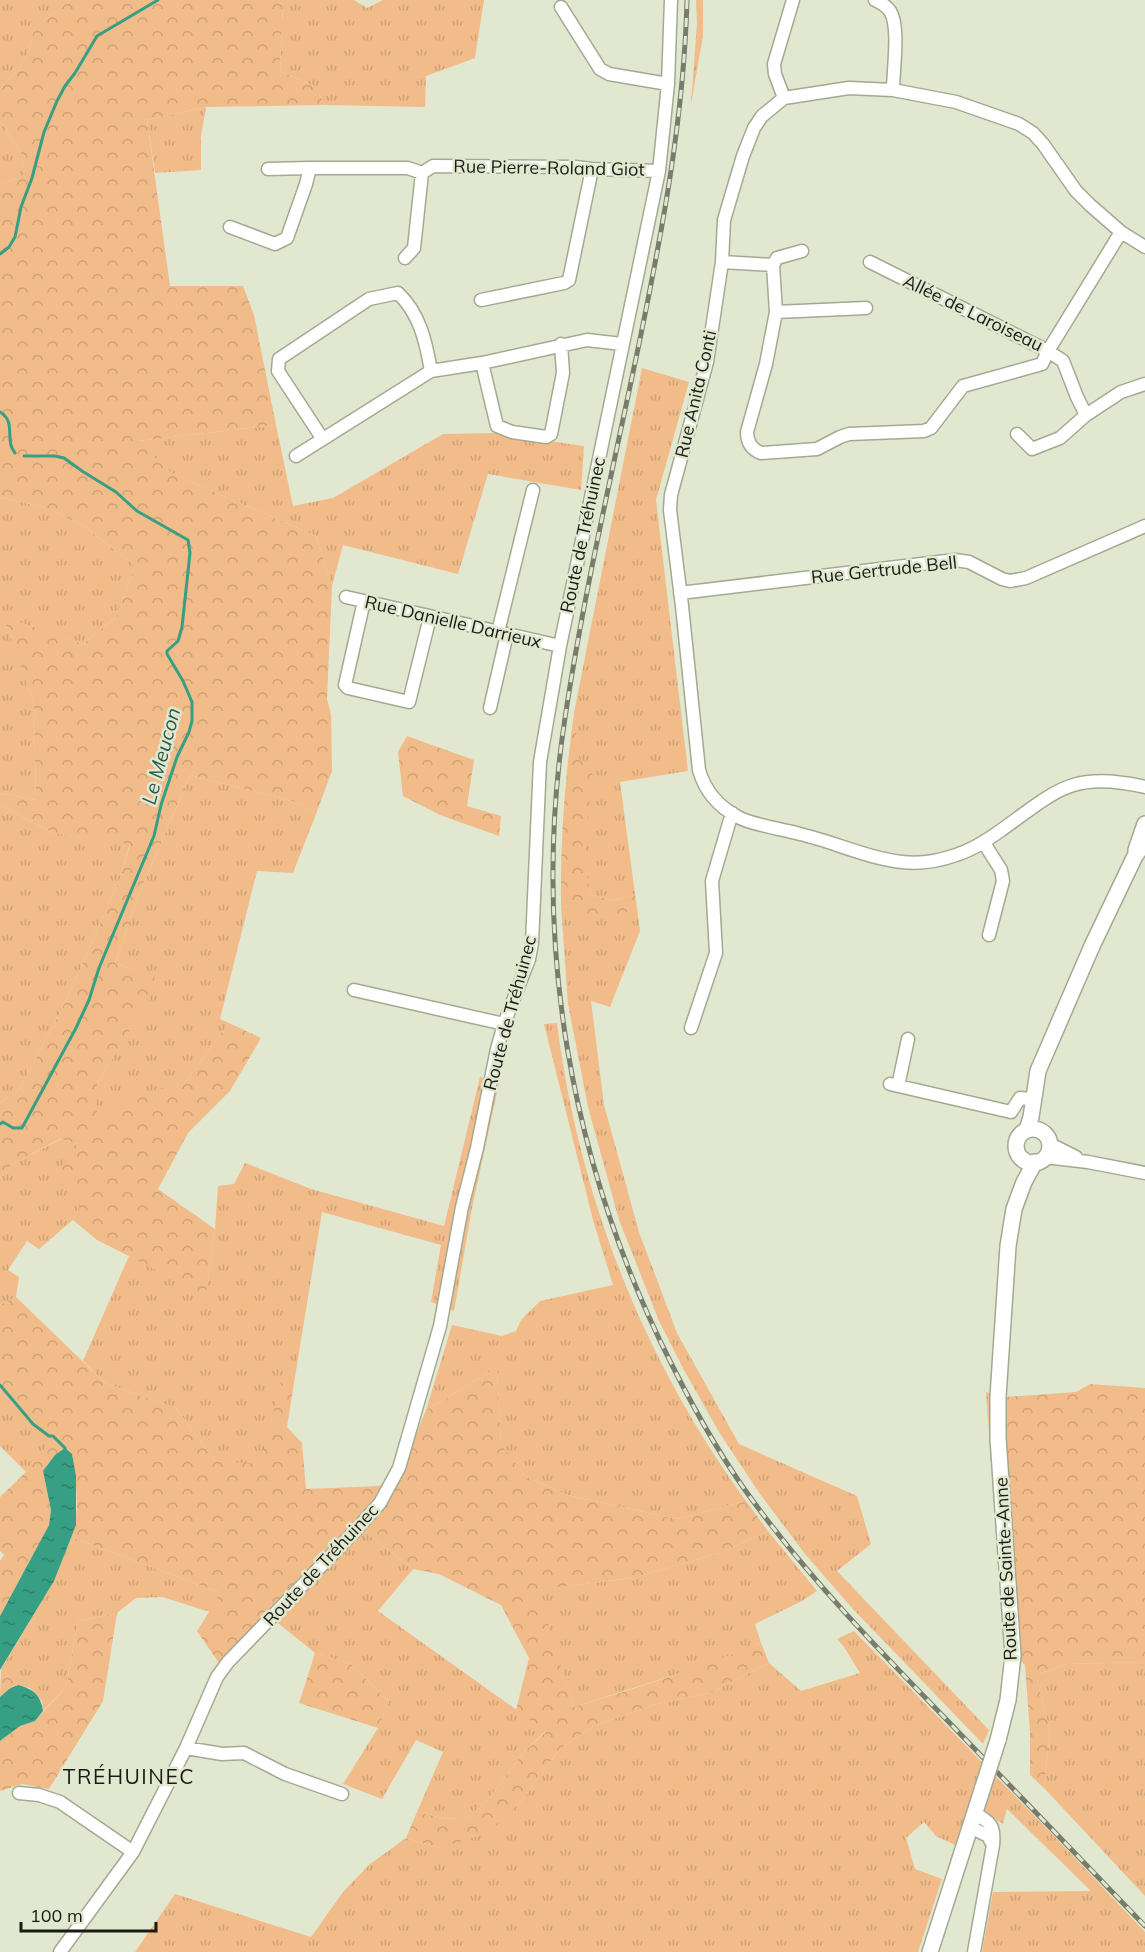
<svg xmlns="http://www.w3.org/2000/svg" width="1145" height="1952" font-family="Mulish,sans-serif">
<style>
.grass{fill:url(#grass-tufts)}
.forest{fill:url(#forest-crowns)}
.water{fill:url(#water-ripples)}
.lines{fill:none;stroke-linecap:round;stroke-linejoin:round}
.stream{stroke:#369f84;stroke-width:3}
.minor-casing{stroke:#a3a992;stroke-width:15}
.major-casing{stroke:#a3a992;stroke-width:18}
.minor{stroke:#fff;stroke-width:12}
.major{stroke:#fff;stroke-width:15}
.rail-casing{stroke:#787c6c;stroke-width:5}
.rail{stroke:#e2e8d0;stroke-width:3;stroke-dasharray:9;stroke-linecap:butt}
.major-bridge-casing{stroke:#a3a992;stroke-width:18;stroke-linecap:butt}
.major-bridge{stroke:#fff;stroke-width:15}
.labels{text-anchor:middle;stroke-width:5;stroke-linejoin:round;paint-order:stroke}
.street-label{font-size:18px;fill:#191b13;stroke:#e2e8d0}
.water-label{font-size:20px;font-style:italic;fill:#255c4d;stroke:#e2e8d0}
.quarter-label{font-size:21px;letter-spacing:1.5px;fill:#191b13;stroke:#e2e8d0}
</style>
<defs>
<pattern id="grass-tufts" width="24" height="20" patternUnits="userSpaceOnUse" patternTransform="scale(1.5)"><rect width="24" height="20" fill="#f1bc8a"/><path d="M3 7l-1-3M5 7V3M7 7l1-3M15 17l-1-3M17 17v-4M19 17l1-3" fill="none" stroke="#cea176"/></pattern>
<pattern id="forest-crowns" width="20" height="18" patternUnits="userSpaceOnUse" patternTransform="scale(1.5)"><rect width="20" height="18" fill="#f1bc8a"/><path d="M2 6a3 3 0 1 1 6 0M12 15a3 3 0 1 1 6 0" fill="none" stroke="#cea176"/></pattern>
<pattern id="water-ripples" width="26" height="14" patternUnits="userSpaceOnUse" patternTransform="scale(1.5)"><rect width="26" height="14" fill="#369f84"/><path d="M2 4q2-2 4 0t4 0M15 11q2-2 4 0t4 0" fill="none" stroke="#2d816b"/></pattern>
</defs>
<rect width="100%" height="100%" fill="#e2e8d0"/>
<path class="grass" d="M0 0H71L35 27 28 52 19 69 0 89Z
M292 0H354L367 8 383 0H484L475 58 426 76 425 107 324 105 316 87 280 71 283 2Z
M696 0H703V36L691 104 697 23Z
M206 107 201 136V170L155 173 147 120Z
M0 121 21 153 25 175 0 185Z
M642 368 689 382 656 500 688 771 620 782 635 894 613 901 591 895 586 875V830L574 713Z
M276 425 293 506 333 498 443 434 494 433 584 446 581 490 488 474 458 574 343 545 332 586 316 536 171 473 137 441Z
M0 497 50 509 85 527 135 566 116 617 83 644 4 617 34 705 36 800 0 793Z
M190 775 296 802 316 814 293 873 257 871 220 1019 229 1023 187 1080 96 1121 97 1084 160 980 115 963 138 897Z
M0 805 53 833 130 843 121 876 66 1001 20 1089 0 1103Z
M561 906 610 920 637 907 640 931 610 1007 591 1001 604 1105 639 1232 677 1333 739 1444 857 1496 871 1544 837 1571 989 1730 983 1744 852 1608 805 1554 760 1494 719 1432 684 1370 659 1321 619 1220 588 1107 568 1004Z
M557 1023C579 1197 643 1359 746 1501L676 1519 567 1495 525 1476 501 1446 497 1368 426 1410 452 1325 502 1336 516 1331 521 1320 540 1301 613 1285 593 1220 544 1024Z
M480 1077 499 1083 472 1208 454 1311 431 1302 441 1245 322 1212 294 1383H281L260 1465 215 1461 176 1408 105 1383 83 1361 129 1256 206 1294 215 1229 218 1186 234 1184 245 1163 311 1189 444 1226Z
M61 1139 79 1144 81 1203 73 1220 39 1249 27 1241 8 1270 19 1277 16 1297 0 1305V1178L11 1165Z
M0 1392 35 1422 48 1445 26 1472 0 1446Z
M357 1526 413 1569 378 1611 546 1731 526 1750 489 1798 469 1817 446 1819 417 1812 443 1752 416 1740 382 1799 343 1784 378 1728 389 1702 351 1664 315 1653 268 1615 301 1576Z
M768 1531 817 1591 802 1601 755 1624 761 1643 718 1661 574 1707 536 1590 633 1578 720 1553Z
M71 1537 221 1593 210 1612 162 1597 136 1598 117 1613 78 1621 66 1687 43 1711 42 1701 30 1688 18 1685 1 1669 54 1581Z
M854 1631 1056 1838 1145 1932V1952H982L993 1892 1091 1891 1007 1809 1003 1824 970 1802 955 1845 936 1836 924 1822 906 1838 915 1869 942 1879 918 1952H135L175 1894 311 1937 343 1892 370 1864 406 1838 440 1848 519 1804 561 1748 594 1726 653 1705 712 1692 769 1663 801 1691 860 1673 844 1647 837 1639Z
M1145 1662V1896L1044 1788 1050 1731 1036 1675 1067 1664Z"/>
<path class="forest" d="M71 0H292L283 3 280 71 316 87 324 105 206 107 147 120 170 286H243L254 315 276 425 138 441 171 473 316 536 332 586 327 699 331 715 332 771 316 814 296 802 190 775 138 897 115 963 161 980 97 1084V1120L126 1100 187 1080 229 1023 261 1038 230 1091 188 1133 158 1189 215 1229 206 1295 97 1240 73 1220 81 1203 58 1172 79 1144 60 1139 11 1165 0 1178V1103L20 1089 66 1001 121 876 130 844 53 833 0 805V793L36 800 34 705 3 616 83 644 116 617 135 566 85 527 50 509 0 497V185L25 175 21 153 0 121V89L19 69 28 52 35 27Z
M574 713 579 758 593 775C588 815 581 855 591 895L613 901 635 894 637 907 610 921 561 906C560 841 565 777 574 713Z
M407 736 474 760 467 806 501 816 499 836 440 815 403 796 398 752Z
M16 1297 105 1383 176 1408 215 1461 260 1464 281 1382 294 1383 287 1427 302 1443 306 1489 379 1486 403 1466 426 1410 497 1368 501 1445 525 1476 567 1495 676 1519 746 1501 768 1531 720 1553 633 1578 537 1590 574 1707C637 1688 699 1668 761 1643L769 1663 712 1692 653 1705 594 1726 561 1748 519 1804 485 1834 440 1848 406 1838 417 1812 446 1819 469 1817 489 1798 526 1750 546 1732 516 1710 529 1658 501 1605 439 1574 413 1569 357 1526 301 1576 268 1615 219 1663 197 1631 221 1593 71 1537C81 1513 76 1480 72 1454L43 1471 51 1510 49 1525 0 1616V1561L4 1555 0 1551V1497L26 1472 47 1445 35 1422 0 1392V1305Z
M1090 1384 1145 1388V1662L1067 1664 1036 1675 1050 1731 1044 1788 1030 1775V1732L1025 1665 1004 1645 986 1392 1005 1397 1076 1392Z
M117 1613 103 1701 49 1789 22 1784 0 1791V1741L20 1726 35 1721 66 1687 78 1621Z
M315 1653 351 1664 389 1702 378 1728 299 1703Z
M1 1669 18 1685 9 1689 0 1697Z"/>
<path class="water" d="M65 1448 72 1454 76 1476V1525L54 1581 0 1670V1616L49 1525 51 1510 43 1471 55 1455Z
M18 1685C33 1689 41 1695 43 1711L35 1721 20 1726 0 1741V1697L9 1689Z"/>
<g class="lines">
<path class="stream" d="M0 254 9 247 15 237 21 207 32 178 44 132 57 101 65 86 75 73 97 36 158 0
M0 412C17 422 4 440 15 453
M0 1124 3 1122 13 1128H22L76 1028 89 1000 99 968 154 836 161 805 177 757 189 732 192 721V702L183 681 167 654V651L178 641 182 627 190 553 188 540 137 511 116 492 82 471 64 458 55 456H24
M0 1385 33 1424 49 1436H53L65 1448V1451"/>
<g class="minor-casing">
<path id="minor" d="M875 0C881 3 886 5 890 11 900 26 893 71 893 90
M561 7 600 69 609 74 668 84
M784 98 775 74 774 64 793 0
M268 169 310 168
M230 227 275 244 287 238 306 184 310 168H408L422 173
M1145 247 1121 232 1090 205 1076 191 1043 144 1033 133 1019 124 956 102 893 90 849 88 784 98 762 116 754 128 743 156 724 220 722 262 707 362 671 495 670 510 682 606 699 770C705 791 719 807 738 817 751 825 784 829 800 834 834 842 867 858 902 862 919 864 939 861 956 855 972 850 986 841 1000 831 1056 791 1072 770 1145 787
M802 251 777 258 773 265 776 312 766 364 747 432C747 442 751 449 761 453L817 449 840 437 849 434 924 431 931 428 963 386 1042 364 1048 351 1063 361 1077 397 1086 415
M405 258 414 248 422 173 433 166 575 167 592 169 659 171
M722 262 773 265
M870 262 1048 351 1121 232
M481 300 564 283 569 280 592 169
M776 312 866 308
M482 363 497 426 512 432 546 437 551 434 563 373 561 344
M1017 434 1032 449 1060 438 1086 415 1121 392 1145 384
M322 438 278 371 279 359 369 299 398 293C420 314 426 342 431 371
M296 456 431 371 482 363 587 340 622 344
M680 593 955 560 969 562 1002 579 1010 581 1026 578 1145 526
M346 597 560 646
M364 601 345 685 348 688 409 702 430 617
M498 632 533 490
M490 708 507 634
M984 843 1001 870 1003 881 989 935
M354 990 504 1024
M691 1028 716 953 712 881 732 813
M890 1084 1011 1112 1020 1098 1033 1099
M898 1086 908 1039
M1050 1144 1076 1157
M1045 1157 1088 1162 1145 1173
M186 1748 222 1754 244 1753 285 1774 342 1794
M19 1793 39 1795 60 1802 133 1852
M970 1827 988 1836 993 1845C995 1825 991 1823 974 1813
M60 1952 133 1852 186 1748 217 1677 228 1662 355 1531 380 1503 399 1468 440 1326 462 1207 477 1148 497 1049 504 1024 529 959 532 943 540 762 560 646 659 171 668 84 671 0
M974 1952 993 1845"/>
</g>
<g class="major-casing">
<path id="major" d="M1136 850 1145 824
M1016 1146a17 17 0 1 1 34 0a17 17 0 1 1-34 0Z
M1027 1130 1031 1117 1038 1071 1092 946 1135 856 1145 842
M998 1740 1008 1700 1013 1655 998 1438V1397L1008 1246 1014 1209 1024 1182 1035 1162
M930 1952 983 1787"/>
</g>
<use href="#minor" class="minor"/>
<use href="#major" class="major"/>
<g class="rail-casing">
<path id="rail" d="M687 0C684 115 663 227 640 339 614 465 584 591 565 718 531 940 570 1163 671 1363 695 1411 721 1458 753 1501 810 1579 877 1648 944 1717 1011 1787 1078 1856 1145 1926"/>
</g>
<use href="#rail" class="rail"/>
<g class="major-bridge-casing">
<path id="major-bridge" d="M983 1787 998 1740"/>
</g>
<use href="#major-bridge" class="major-bridge"/>
</g>
<g class="labels">
<g class="street-label">
<text transform="translate(549 168) rotate(1)" y="6">Rue Pierre-Roland Giot</text>
<text transform="translate(973 313) rotate(26)" y="6">Allée de Laroiseau</text>
<text transform="translate(696 394) rotate(-77)" y="6">Rue Anita Conti</text>
<text transform="translate(583 535) rotate(-78)" y="6">Route de Tréhuinec</text>
<text transform="translate(884 570) rotate(-6)" y="6">Rue Gertrude Bell</text>
<text transform="translate(453 622) rotate(13)" y="6">Rue Danielle Darrieux</text>
<text transform="translate(510 1013) rotate(-75)" y="6">Route de Tréhuinec</text>
<text transform="translate(321 1565) rotate(-47)" y="6">Route de Tréhuinec</text>
<text transform="translate(1006 1569) rotate(-93)" y="6">Route de Sainte-Anne</text>
</g>
<g class="water-label">
<text transform="translate(161 756) rotate(-75)" y="7">Le Meucon</text>
</g>
<g class="quarter-label">
<text x="129" y="1784">TRÉHUINEC</text>
</g>
</g>
<path d="M21 1922v9h135v-9" fill="none" stroke="#191b13" stroke-width="3"/>
<text x="30" y="1922" font-size="18" fill="#191b13" stroke="#e2e8d0" stroke-width="4.5" paint-order="stroke">100 m</text>
</svg>
